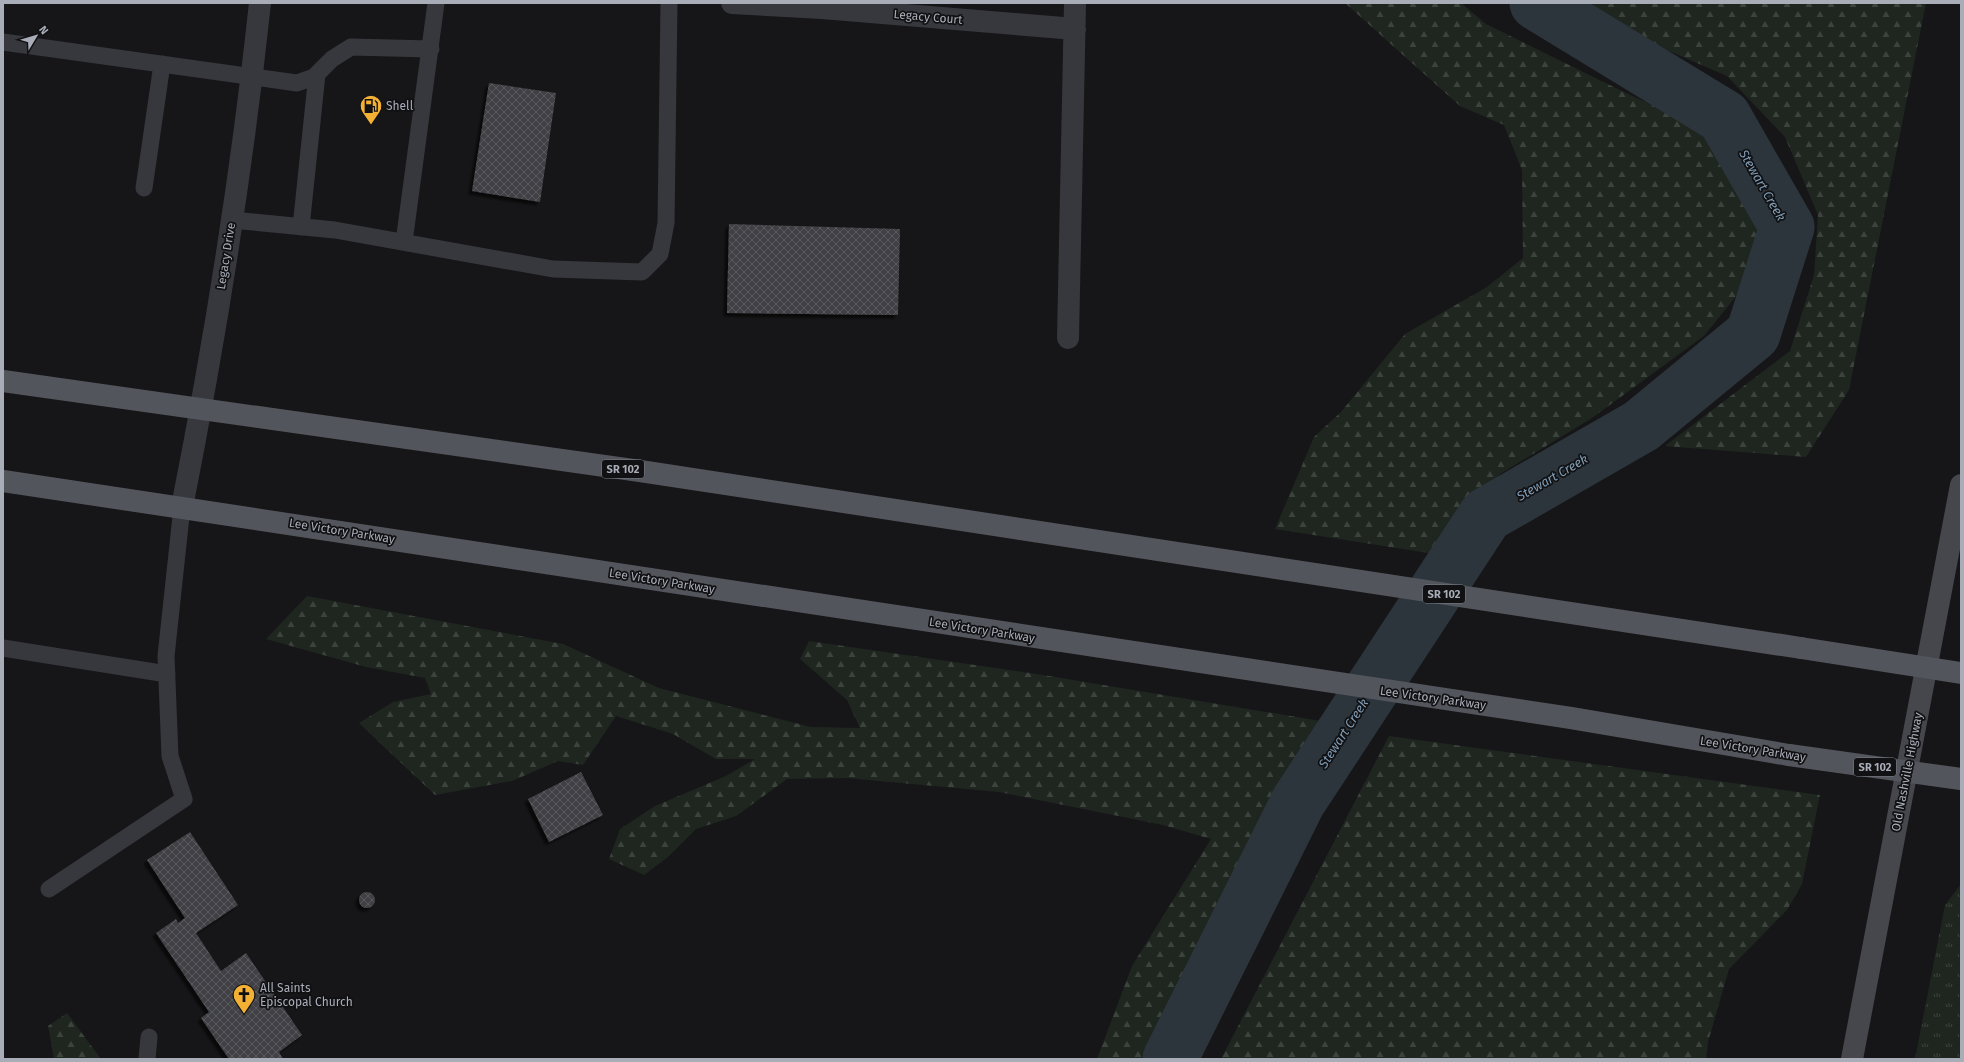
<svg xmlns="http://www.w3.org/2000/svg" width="1964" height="1062" font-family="'Fira Sans',sans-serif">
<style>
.grass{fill:url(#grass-tufts)}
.forest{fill:url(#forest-firs)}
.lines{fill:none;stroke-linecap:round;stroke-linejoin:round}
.river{stroke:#2c353c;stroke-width:55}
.building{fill:url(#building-cross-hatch);filter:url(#shadow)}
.service{stroke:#37383d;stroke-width:17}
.minor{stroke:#37383d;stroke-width:22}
.secondary{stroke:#45474d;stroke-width:22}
.primary{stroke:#53555c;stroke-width:22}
.primary-bridge{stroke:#53555c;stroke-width:22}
.labels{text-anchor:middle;stroke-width:3.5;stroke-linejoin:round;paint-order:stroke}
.shield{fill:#111113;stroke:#7b7e86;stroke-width:1}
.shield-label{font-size:11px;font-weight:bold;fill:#a8adb8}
.street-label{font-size:12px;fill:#a8adb8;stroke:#111113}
.poi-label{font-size:12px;fill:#a8adb8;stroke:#111113;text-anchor:start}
.water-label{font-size:13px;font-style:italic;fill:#7f9bb3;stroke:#111113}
</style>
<defs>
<pattern id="grass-tufts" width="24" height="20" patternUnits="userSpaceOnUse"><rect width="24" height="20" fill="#1e261f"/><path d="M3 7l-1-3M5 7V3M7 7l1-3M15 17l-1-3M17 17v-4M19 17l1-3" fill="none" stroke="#3c433d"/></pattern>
<pattern id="forest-firs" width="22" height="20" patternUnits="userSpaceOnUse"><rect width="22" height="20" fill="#1e261f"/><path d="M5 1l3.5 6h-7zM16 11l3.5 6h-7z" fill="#3c433d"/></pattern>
<pattern id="building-cross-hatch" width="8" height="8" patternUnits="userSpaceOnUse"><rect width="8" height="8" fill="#404145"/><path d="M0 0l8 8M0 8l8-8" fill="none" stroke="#595a5e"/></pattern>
<filter id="shadow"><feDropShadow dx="-3.5" dy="3.5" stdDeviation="1" flood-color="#0009"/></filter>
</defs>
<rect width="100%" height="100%" fill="#161618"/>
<path class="grass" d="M1961 884V1059H1915L1945 905Z"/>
<path class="forest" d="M1345 3H1461L1486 24 1628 94 1712 132 1763 214 1753 275 1704 336 1592 418 1500 474 1435 554 1275 529 1314 437 1341 412 1405 334 1487 287 1523 258 1522 170 1504 125 1460 106Z
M1588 3H1926L1849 390 1806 457 1665 446 1790 351 1814 275 1818 215 1785 137 1727 76 1646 41Z
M307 596 563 644 659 688 811 727 860 728 847 700 800 659 809 641 1037 674 1327 722 1179 985 1146 1059H1097L1132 966 1211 839 1163 825 999 792 847 778 787 779 736 816 696 829 668 857 644 875 609 859 620 829 655 806 726 776 755 759H716L673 734 616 716 583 765 558 761 512 781 435 795 359 723 393 702 431 694 425 678 366 667 266 639Z
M1389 736 1820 795 1802 884 1787 910 1729 969 1708 1042 1706 1059H1221Z
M67 1013 101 1059H54L48 1026Z"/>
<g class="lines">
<path class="river" d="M1170 1059 1298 802 1486 515 1641 426 1753 334 1787 227 1724 117 1537 3"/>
</g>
<path class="building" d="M489 83 556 93 540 202 472 191Z
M729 224 900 229 898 315 727 313Z
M581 772 603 815 549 842 528 799Z
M190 832 238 905 196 933 221 971 246 953 302 1035 279 1052 283 1059H229L201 1018 209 1012 156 933 176 919 178 923 185 918 147 860Z
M359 900a8 8 0 1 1 16 0a8 8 0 1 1-16 0Z"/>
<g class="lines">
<path class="service" d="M3 42 297 83 314 77 332 59 351 47 431 49
M144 188 162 64
M232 220 335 230 553 269 642 272 660 254 666 223 669 3
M301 227 317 74
M404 242 436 3
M3 648 167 674
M49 889 184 799 170 756 166 656 182 507
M147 1059 149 1037"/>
<path class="minor" d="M732 3 822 8 1075 29
M1068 338 1075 3
M182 507C215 340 242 172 260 3"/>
<path class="secondary" d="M1852 1059 1961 485"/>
<path class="primary" d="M3 381 640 471 1801 648
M3 481 1571 718 1789 755"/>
<path class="primary-bridge" d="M1801 648 1961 673
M1789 755 1961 779"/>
</g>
<defs>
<g id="fuel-pin" transform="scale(1.15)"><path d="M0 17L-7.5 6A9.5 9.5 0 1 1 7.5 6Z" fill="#f2b134" stroke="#111113"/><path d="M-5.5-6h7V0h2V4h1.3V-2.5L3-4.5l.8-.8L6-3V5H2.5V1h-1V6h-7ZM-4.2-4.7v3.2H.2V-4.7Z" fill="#111"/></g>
<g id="church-pin" transform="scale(1.15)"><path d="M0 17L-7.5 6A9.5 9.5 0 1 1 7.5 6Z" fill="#f2b134" stroke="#111113"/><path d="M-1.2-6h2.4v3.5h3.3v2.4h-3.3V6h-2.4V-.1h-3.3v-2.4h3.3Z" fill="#111"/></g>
</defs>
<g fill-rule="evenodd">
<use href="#fuel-pin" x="371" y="106"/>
<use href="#church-pin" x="244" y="995"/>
</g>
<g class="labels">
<g class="shield">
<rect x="602" y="460" width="42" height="18" rx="3"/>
<rect x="1423" y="585" width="42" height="18" rx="3"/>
<rect x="1854" y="758" width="42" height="18" rx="3"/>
</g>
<g class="shield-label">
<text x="623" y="473">SR 102</text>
<text x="1444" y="598">SR 102</text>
<text x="1875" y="771">SR 102</text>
</g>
<g class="street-label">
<text transform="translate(928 17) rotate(5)" y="4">Legacy Court</text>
<text transform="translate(226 256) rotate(-81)" y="4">Legacy Drive</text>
<text transform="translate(342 531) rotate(9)" y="4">Lee Victory Parkway</text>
<text transform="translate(662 581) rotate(9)" y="4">Lee Victory Parkway</text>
<text transform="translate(982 630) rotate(9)" y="4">Lee Victory Parkway</text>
<text transform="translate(1433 698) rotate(8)" y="4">Lee Victory Parkway</text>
<text transform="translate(1753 749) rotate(9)" y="4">Lee Victory Parkway</text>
<text transform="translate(1907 772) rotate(-79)" y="4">Old Nashville Highway</text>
</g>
<g class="poi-label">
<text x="386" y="110">Shell</text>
<text x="260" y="992">All Saints<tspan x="260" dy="14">Episcopal Church</tspan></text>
</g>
<g class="water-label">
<text transform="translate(1763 185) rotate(60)" y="5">Stewart Creek</text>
<text transform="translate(1552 477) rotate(-30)" y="5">Stewart Creek</text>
<text transform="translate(1343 733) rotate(-57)" y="5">Stewart Creek</text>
</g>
</g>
<rect width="1964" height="1062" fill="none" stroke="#a8adb8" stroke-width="8"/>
<g transform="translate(36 36) rotate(52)" stroke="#111113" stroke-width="3" paint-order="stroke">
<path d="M0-3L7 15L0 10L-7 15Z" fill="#a8adb8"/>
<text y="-6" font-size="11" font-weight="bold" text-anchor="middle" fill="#a8adb8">N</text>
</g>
</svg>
